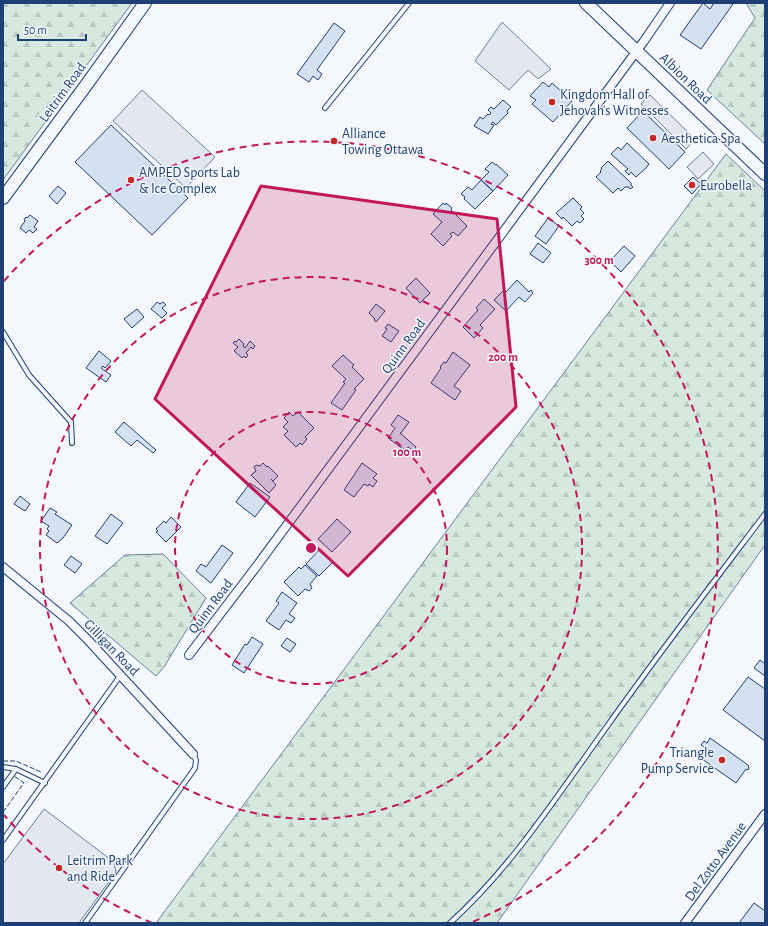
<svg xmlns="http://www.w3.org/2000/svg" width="768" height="926" font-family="'Alegreya Sans',sans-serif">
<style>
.forest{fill:url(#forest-firs);stroke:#687fa3}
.parking{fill:#e3e8f0;stroke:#687fa3}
.building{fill:#d5e0f0;stroke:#1d3f73}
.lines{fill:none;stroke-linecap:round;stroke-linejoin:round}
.lane-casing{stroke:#1d3f73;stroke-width:6}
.street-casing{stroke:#1d3f73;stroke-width:10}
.secondary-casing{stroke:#1d3f73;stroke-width:14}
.lane{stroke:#f4f7fb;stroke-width:4}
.street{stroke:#f4f7fb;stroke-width:8}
.secondary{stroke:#f4f7fb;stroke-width:12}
.fence{stroke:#1d3f73;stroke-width:1;stroke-dasharray:5 2;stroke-linecap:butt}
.marked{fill:#c2185b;fill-opacity:0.2;stroke:#c2185b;stroke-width:3;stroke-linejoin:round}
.ring{fill:none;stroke:#c2185b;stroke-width:2;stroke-dasharray:7 5}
.poi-dot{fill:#c62828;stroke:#f4f7fb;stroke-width:1.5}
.labels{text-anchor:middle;stroke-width:3;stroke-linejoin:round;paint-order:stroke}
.street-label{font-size:14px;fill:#1d3f73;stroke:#f4f7fb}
.poi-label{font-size:14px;fill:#1d3f73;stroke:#f4f7fb;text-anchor:start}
.centre{fill:#c2185b;stroke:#f4f7fb;stroke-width:2}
.ring-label{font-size:12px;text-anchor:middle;font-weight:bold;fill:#c2185b;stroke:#f4f7fb;stroke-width:3;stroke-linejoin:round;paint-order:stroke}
</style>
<defs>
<pattern id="forest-firs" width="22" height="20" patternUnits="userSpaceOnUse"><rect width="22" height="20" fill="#d7e8df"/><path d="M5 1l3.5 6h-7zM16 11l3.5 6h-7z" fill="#b8c8c3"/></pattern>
</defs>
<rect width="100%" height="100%" fill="#f4f7fb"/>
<path class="forest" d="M3 3H132L3 180Z
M746 3H765V144L707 90 755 18Z
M726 154 765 191V545L497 923H156Z
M163 554 206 598 164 667 156 676 70 603 125 555Z"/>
<path class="parking" d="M502 22 551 69 538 79 528 70 509 90 475 61Z
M142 90 215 157 186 188 113 121Z
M650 95 695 139 686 149 641 104Z
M703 152 714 164 698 179 687 167Z
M44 809 114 862 116 872 79 923H3V864Z"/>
<path class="building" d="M703 3 710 9 714 3H731L733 4 701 49 680 35Z
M334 23 345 31 317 70 322 74 318 80 313 76 309 82 297 74Z
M543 82 549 87 552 83 572 101 553 122 532 104 536 100 530 96Z
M503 100 511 107 507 111 508 113 496 125 493 122 491 124 494 125 488 134 474 126 480 117 483 119 488 114 489 115 491 113 488 110 491 107 494 109Z
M643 111 685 152 669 169 627 128Z
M111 125 188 198 152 235 75 162Z
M627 143 649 164 646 168 636 177 631 172 629 175 625 171 628 169 611 154 618 147 621 150Z
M608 161 631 183V185L633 187 630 189 629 187H625L621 191 618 188 613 193 596 177 601 172 600 171 602 169 601 168Z
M492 162 496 165V164L508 175 493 191 481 180 489 172 485 169Z
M693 177 701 184 692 194 684 186Z
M481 180 493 191 475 209 464 199 465 197 461 194 468 187 472 190Z
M58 186 66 193 57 204 49 196Z
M573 198 582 207 580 209 584 213 581 216 584 219 580 223 577 221 572 226 563 217 562 219 556 213Z
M443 203 445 205 446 203 452 208 451 210 467 226 458 236 453 232 450 234 452 236 443 246 431 234 442 222 433 214Z
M30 215 38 221 34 227 37 229 33 233 29 230 26 233 20 228 25 221 24 220 26 217 27 218Z
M548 218 559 226 546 244 535 236Z
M538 243 551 253 543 263 530 254Z
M624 246 635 256 621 272 610 261Z
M416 278 430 293 420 303 406 288Z
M517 280 529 292 531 290 533 293 525 302 519 297 506 311 494 300 504 290 506 292Z
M484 299 495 309 480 325 483 328 474 338 463 327 478 310 476 308Z
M157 302 160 304 163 302 166 305 162 308 167 313 162 318 151 309Z
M376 304 385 311 376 322 374 320 375 319 369 313Z
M137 309 144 317 132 328 124 319Z
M388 324 399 331 391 342 382 336 387 329 385 328Z
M239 339 244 344 243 346 245 348 250 341 255 346 253 349 251 347 246 353 248 355 246 358 244 356 242 358 234 351 238 347 233 343 235 341 236 342Z
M99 351 111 361 105 368 103 366 101 368 111 375 106 382 86 368Z
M453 352 470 365 454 386 461 391 455 400 431 383 441 368 440 367 444 362 446 363Z
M343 355 354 365 352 367 364 379 354 389 356 390 342 410 331 403 345 383 343 382 346 379 332 366Z
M289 412 293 416 298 412 314 428 305 437 307 439 302 445 300 443 296 447 284 435 288 431 283 427 288 422 284 418Z
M398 415 409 422 401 433H400L416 447 414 451 408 447 406 451 388 438 395 428 391 425Z
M124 422 156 450 153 453 137 440 131 446 115 432Z
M263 463 267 467 268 466 278 476 273 481 271 479 276 485 269 493 251 475 256 471 254 467 256 465 260 466Z
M362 463 377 474 373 478 377 481 373 487 369 484 368 486 364 484 354 497 344 490Z
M250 483 270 497 255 517 236 502Z
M20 496 30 504 25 511 14 504Z
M50 508 57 512 55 514 72 525 63 538 57 543 46 535 49 531 47 529 49 526 41 521Z
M111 514 123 523 107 544 95 536Z
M171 517 181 527 166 542 156 532 158 531 156 529 164 521 166 523Z
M337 519 351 532 332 552 318 539Z
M222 545 233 553 211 583 196 571 201 564 206 567Z
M320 549 333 562 319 576 306 564Z
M71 556 82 564 75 573 64 565Z
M305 565 317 576 310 584 312 588 309 591 305 589 298 596 284 582 299 567 301 569Z
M282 592 297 603 289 614 295 618 291 623 286 620 279 630 266 621 279 603 276 601Z
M252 637 263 644 244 673 232 665 245 644 247 645Z
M287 638 296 644 290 652 281 646Z
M760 660 765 664V676L754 668Z
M748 677 765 689V741L723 710Z
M710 738 748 765 749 768 748 770 746 769 736 783 702 759 709 750 701 745 704 741 707 743Z
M754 903 765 911V923H739Z"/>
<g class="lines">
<g class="lane-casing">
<path id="lane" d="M325 108 409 3
M3 332 29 375 71 422 72 443
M3 767 16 769 45 783
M3 787 16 769
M3 840 120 676
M85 923 195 768 196 760 193 754
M450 923C513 866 559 793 608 725 659 653 712 584 765 514"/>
</g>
<g class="street-casing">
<path id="street" d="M3 567 69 621 88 640 193 754
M189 655 256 567 644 41 670 3
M685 923 765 814"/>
</g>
<g class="secondary-casing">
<path id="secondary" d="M586 3 765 174
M3 198 87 84 145 3"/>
</g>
<use href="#lane" class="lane"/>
<use href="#street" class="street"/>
<use href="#secondary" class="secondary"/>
<path class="fence" d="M3 761H16L41 772
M3 812 24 783 14 776"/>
</g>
<path class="marked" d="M261 186 497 219 516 407 348 576 155 399Z"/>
<g class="ring">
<circle cx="311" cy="548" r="136"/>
<circle cx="311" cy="548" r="271"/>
<path d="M152 923A407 407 0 0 1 4 815M4 281A407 407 0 1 1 470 923"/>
</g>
<g class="poi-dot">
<circle cx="552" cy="102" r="4"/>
<circle cx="653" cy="138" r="4"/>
<circle cx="334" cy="141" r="4"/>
<circle cx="131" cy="180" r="4"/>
<circle cx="692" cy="185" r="4"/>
<circle cx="722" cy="760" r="4"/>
<circle cx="59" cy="868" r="4"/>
</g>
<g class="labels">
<g class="street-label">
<text transform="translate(686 78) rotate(44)" y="5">Albion Road</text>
<text transform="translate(62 92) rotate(-54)" y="5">Leitrim Road</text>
<text transform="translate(403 346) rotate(-54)" y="5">Quinn Road</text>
<text transform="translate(210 606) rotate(-53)" y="5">Quinn Road</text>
<text transform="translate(112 647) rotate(46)" y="5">Gilligan Road</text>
<text transform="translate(715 861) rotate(-54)" y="5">Del Zotto Avenue</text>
</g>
<g class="poi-label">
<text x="560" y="99">Kingdom Hall of<tspan x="560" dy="16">Jehovah's Witnesses</tspan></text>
<text x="342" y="138">Alliance<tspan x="342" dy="16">Towing Ottawa</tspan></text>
<text x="661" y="143">Aesthetica Spa</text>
<text x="139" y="177">AMPED Sports Lab<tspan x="139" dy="16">&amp; Ice Complex</tspan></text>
<text x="700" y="190">Eurobella</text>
<text x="714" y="757" text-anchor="end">Triangle<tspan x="714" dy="16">Pump Service</tspan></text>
<text x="67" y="865">Leitrim Park<tspan x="67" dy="16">and Ride</tspan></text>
</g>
</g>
<circle cx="311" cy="548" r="6" class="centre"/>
<g class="ring-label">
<text x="599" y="264">300 m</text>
<text x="503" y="361">200 m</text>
<text x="407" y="456">100 m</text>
</g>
<rect width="768" height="926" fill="none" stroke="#1d3f73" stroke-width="8"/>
<path d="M18 34v6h68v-6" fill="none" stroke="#1d3f73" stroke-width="2"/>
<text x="24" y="34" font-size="12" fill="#1d3f73" stroke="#f4f7fb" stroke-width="3" paint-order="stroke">50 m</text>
</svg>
